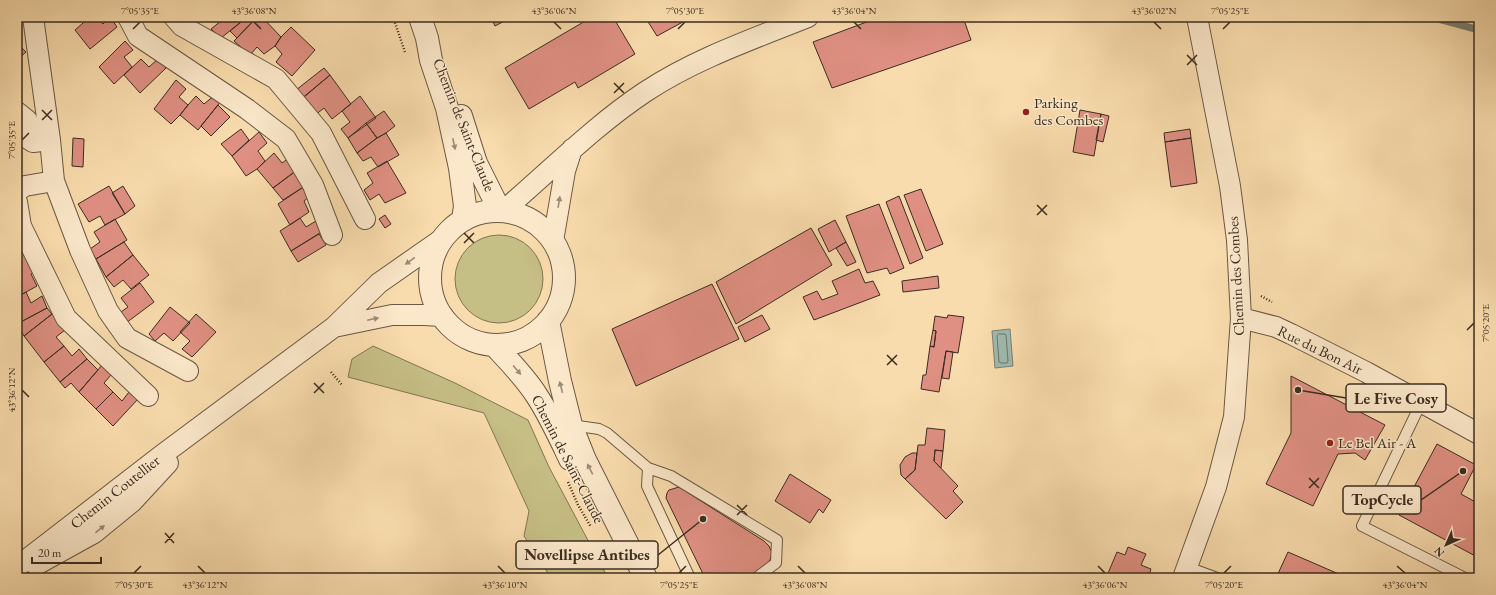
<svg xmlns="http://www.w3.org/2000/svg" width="1496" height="595" font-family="'EB Garamond',serif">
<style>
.green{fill:#c5be85;stroke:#807553}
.water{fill:#9ebaaf;stroke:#768176}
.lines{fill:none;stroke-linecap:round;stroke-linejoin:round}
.shore{stroke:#6c7368;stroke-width:1}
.stream{stroke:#768176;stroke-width:7}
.building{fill:#e09083;stroke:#3b2c21}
.service-casing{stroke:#6a5844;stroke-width:12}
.minor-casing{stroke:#6a5844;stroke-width:22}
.tertiary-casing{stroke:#6a5844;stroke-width:24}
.path{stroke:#3b2c21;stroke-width:2.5;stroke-dasharray:1 2;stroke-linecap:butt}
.service{stroke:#fbe8ca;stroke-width:10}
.minor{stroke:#fbe8ca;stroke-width:20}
.tertiary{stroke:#fbe8ca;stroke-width:22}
.oneway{fill:#9b8a76}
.ticks{fill:none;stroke:#3b2c21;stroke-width:1.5}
.poi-dot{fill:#8f2418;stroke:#fbe8ca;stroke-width:1.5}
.labels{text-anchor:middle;stroke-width:3;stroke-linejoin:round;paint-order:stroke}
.poi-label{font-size:15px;fill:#3b2c21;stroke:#fbe8ca;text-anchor:start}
.street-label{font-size:15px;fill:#3b2c21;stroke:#fbe8ca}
.leader{fill:none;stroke:#3b2c21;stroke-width:1.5}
.callout-dot{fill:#3b2c21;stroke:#fbe8ca;stroke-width:1.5}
.callout{fill:#fbe8ca;stroke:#3b2c21;stroke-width:1.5}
.callout-label{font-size:16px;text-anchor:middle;font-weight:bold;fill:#3b2c21}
.neatline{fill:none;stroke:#3b2c21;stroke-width:1.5}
.ticks-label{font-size:10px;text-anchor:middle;fill:#3b2c21}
</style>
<rect width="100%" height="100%" fill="#f9dcad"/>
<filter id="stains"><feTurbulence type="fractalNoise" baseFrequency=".005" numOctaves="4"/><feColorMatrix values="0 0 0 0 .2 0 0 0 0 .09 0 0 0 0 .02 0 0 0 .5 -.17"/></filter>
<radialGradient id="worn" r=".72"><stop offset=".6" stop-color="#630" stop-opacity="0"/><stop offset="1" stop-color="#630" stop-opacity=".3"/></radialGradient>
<path class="green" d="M455 279a44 44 0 1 1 88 0a44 44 0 1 1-88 0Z
M373 346 455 383 528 420 549 467 608 578H551L524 536 529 511 484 413 348 377 352 359Z"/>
<path class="water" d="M1010 329 1013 366 995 368 992 331Z"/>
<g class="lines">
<path class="shore" d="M999 334H1005L1006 335 1008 361 1007 363H1001L999 362 997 336Z"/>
<path class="stream" d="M1431 17 1479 30"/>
</g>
<path class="building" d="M90 17H96L103 24 110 17 117 27 90 49 75 30Z
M217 17H247L221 38 211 29 221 21Z
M247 17H257L237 38 230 31Z
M257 17H262L281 37 275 46 264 54 257 47 250 55 234 41Z
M491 17H512L495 26Z
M592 17H613L635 54 578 88 575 82 529 109 505 68Z
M645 17H692L657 36Z
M880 17H963L971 40 832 88 813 42Z
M291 27 315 50 292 76 276 62 282 54 275 46 281 37Z
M125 41 133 50 124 57 132 67 114 84 99 67Z
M19 45 26 52 17 60V47Z
M141 59 149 67 158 59 166 68 140 93 124 75Z
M324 68 330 75 303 98 296 90Z
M330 75 351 104 332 119 324 108 314 116 301 99Z
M176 80 186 89 179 97 188 105 180 115 171 124 154 109Z
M215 95 221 101 198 130 180 115 188 105 196 96 204 104Z
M360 96 376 118 348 138 341 129 350 122 342 111Z
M218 105 230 117 211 136 201 126Z
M1080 110 1101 114 1094 156 1073 152Z
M384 111 395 126 386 133 377 138 366 123Z
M1101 114 1109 116 1103 142 1096 140Z
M366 123 377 138 357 153 348 138Z
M241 129 249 140 232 156 221 144Z
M1190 129 1191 138 1165 142 1164 133Z
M259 132 267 143 258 151 265 161 257 169 246 176 232 156Z
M386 133 399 155 378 167 371 157 363 161 357 153 377 138Z
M73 138 84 139 83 167 72 166Z
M1191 138 1197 183 1171 187 1165 142Z
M274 153 282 163 292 156 301 167 273 188 257 169Z
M387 161 406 193 385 203 379 194 370 200 364 190 373 183 367 173Z
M301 167 308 184 283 200 273 188Z
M308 184 314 193 304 201 309 212 290 225 278 204Z
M109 186 125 214 105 225 100 216 89 222 78 204Z
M123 186 135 206 125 214 112 193Z
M921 189 943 244 926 251 904 195Z
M899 196 923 258 910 264 886 202Z
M879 204 904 268 890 274 887 268 867 273 846 216Z
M385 215 391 224 385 228 379 219Z
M300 218 306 227 316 221 323 231 291 251 280 231Z
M115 219 127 240 96 259 90 249 100 242 94 232Z
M835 220 846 242 829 252 818 229Z
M811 228 832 265 736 324 716 282Z
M319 234 326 245 298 262 291 251Z
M124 242 133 255 106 277 96 259Z
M846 242 856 262 847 266 836 248Z
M24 251 41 269 31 274 37 286 17 297V255Z
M133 255 149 275 131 289 123 280 114 287 106 277Z
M859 269 865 283 873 281 880 295 814 320 803 297 817 291 822 300 838 294 832 281Z
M938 276 939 288 903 292 902 281Z
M140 283 154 302 126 323 118 314 128 307 121 298Z
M712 284 739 339 636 386 612 329Z
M26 292 31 303 42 296 47 308 17 324V297Z
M170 307 190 323 173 341 164 333 155 341 149 334Z
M47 308 52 314 24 336 17 324Z
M52 314 65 330 56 337 64 346 44 362 24 336Z
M196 314 216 332 192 357 182 349 190 341 180 332Z
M762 315 770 329 745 342 738 327Z
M948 315 964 317 958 353 946 351 939 392 921 389 923 375H926L930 346 934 347 936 331 933 330 935 316 947 318Z
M933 330 936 331 934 347 930 346Z
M64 346 72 356 79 349 87 359 60 382 44 362Z
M946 351 953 352 949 379 942 378Z
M87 359 98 370 79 392 71 383 65 388 60 382Z
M102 365 111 375 104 383 113 392 96 409 79 392Z
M1291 376 1385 425 1365 460 1355 453 1338 454 1313 506 1266 484 1291 433Z
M113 392 122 401 129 392 138 399 113 426 96 409Z
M927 428 945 430 943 451 935 450 934 461 958 486 953 491 963 502 946 519 905 479 915 470 918 445H925Z
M1437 444 1476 465 1461 494 1479 504V558L1399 515Z
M935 450 943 451 941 468 934 461Z
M912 453H917L915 470 905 479 901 475 900 465 905 457Z
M790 474 831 500 823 513 819 509 810 523 775 501Z
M679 487 764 541 769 546 772 553 770 560 765 566 748 578H705L666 498 667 493 669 490Z
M1128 547 1146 554 1141 565 1151 569 1148 578H1106L1117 552 1125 555Z
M1288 552 1348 578H1276Z"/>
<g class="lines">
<g class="service-casing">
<path id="service" d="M1421 403 1362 526 1465 578
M571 425 599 429 607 433 648 468
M1187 567 1217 578
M690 578 647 486 648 468 671 476 777 540 776 563 756 578"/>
</g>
<g class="minor-casing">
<path id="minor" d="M33 17 50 140 54 181 80 250 108 311 127 338 188 371
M128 17 138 36 247 109 286 139 313 185 332 235
M174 17 182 26 276 79 321 133 365 219
M17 112 27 120 33 142
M17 132 33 142 50 140
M17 191 25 186 54 181
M17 202 21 226 66 318 148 396
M503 211C551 170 594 126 645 92 695 59 753 39 808 17
M553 241 565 171 572 149
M1241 318 1276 327 1291 334 1366 372 1479 434
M334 327 392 315H424L443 316
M36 565 94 533 132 502 168 463
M17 567 162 455 334 327 379 283 442 239
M1183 578 1216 487 1234 417 1241 318 1237 240 1230 186 1197 17"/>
</g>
<g class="tertiary-casing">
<path id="tertiary" d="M420 17 427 38 431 60 447 108 460 168 465 206 463 220
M461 116 476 163 500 211
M430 278a67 67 0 1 1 134 0a67 67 0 1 1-134 0Z
M548 321 560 381 571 425 585 460 628 545 646 578
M495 346C510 362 525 377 537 396 550 416 560 438 570 459"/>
</g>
<path class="path" d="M393 17 405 52
M1261 296 1272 302
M331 372 342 385
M568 482 578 505 591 527"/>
<use href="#service" class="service"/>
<use href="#minor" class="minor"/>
<use href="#tertiary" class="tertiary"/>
</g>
<defs><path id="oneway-solid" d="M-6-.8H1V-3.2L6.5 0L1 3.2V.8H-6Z"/></defs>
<g class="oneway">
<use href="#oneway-solid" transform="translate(454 144) rotate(78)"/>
<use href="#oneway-solid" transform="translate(559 202) rotate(-81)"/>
<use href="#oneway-solid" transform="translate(410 261) rotate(144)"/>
<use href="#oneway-solid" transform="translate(373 319) rotate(-12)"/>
<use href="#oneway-solid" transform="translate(517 370) rotate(49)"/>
<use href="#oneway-solid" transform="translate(561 387) rotate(-104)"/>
<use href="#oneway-solid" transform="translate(590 469) rotate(-117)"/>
<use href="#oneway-solid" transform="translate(100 529) rotate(-39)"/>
</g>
<path class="ticks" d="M254 22 261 29M554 22 561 29M854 22 861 29M1154 22 1161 29M133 29 140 22M678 29 685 22M1223 29 1230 22M1187 55 1197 65M1187 65 1197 55M614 83 624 93M614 93 624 83M42 110 52 120M42 120 52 110M22 140 29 133M1037 205 1047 215M1037 215 1047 205M464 233 474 243M464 243 474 233M1467 330 1474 323M887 355 897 365M887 365 897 355M314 383 324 393M22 390 29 397M314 393 324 383M1309 478 1319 488M1309 488 1319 478M737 505 747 515M737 515 747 505M165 533 174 543M165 543 174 533M198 566 205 573M498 566 505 573M798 566 805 573M1098 566 1105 573M1397 566 1405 573M134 573 141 566M679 573 686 566M1224 573 1231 566"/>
<g class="poi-dot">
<circle cx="1026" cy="112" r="4"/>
<circle cx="1330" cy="443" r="4"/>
</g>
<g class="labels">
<g class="poi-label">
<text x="1034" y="108">Parking<tspan x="1034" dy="17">des Combes</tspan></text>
<text x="1338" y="448">Le Bel Air - A</text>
</g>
<g class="street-label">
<text transform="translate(464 125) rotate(68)" y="5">Chemin de Saint-Claude</text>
<text transform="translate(1236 276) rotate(-93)" y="5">Chemin des Combes</text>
<text transform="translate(1320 350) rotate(26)" y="5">Rue du Bon Air</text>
<text transform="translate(568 459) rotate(63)" y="5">Chemin de Saint-Claude</text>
<text transform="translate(115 492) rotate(-38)" y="5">Chemin Coutellier</text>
</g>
</g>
<path class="leader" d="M1298 390L1346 398M1463 471L1421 500M703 519L658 555"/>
<g class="callout-dot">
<circle cx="1298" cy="390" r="4"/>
<circle cx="1463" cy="471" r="4"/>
<circle cx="703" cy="519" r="4"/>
</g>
<g class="callout">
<rect x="1346" y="384" width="100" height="28" rx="4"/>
<rect x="1343" y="486" width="78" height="28" rx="4"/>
<rect x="516" y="541" width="142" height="28" rx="4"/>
</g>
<g class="callout-label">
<text x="1396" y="404">Le Five Cosy</text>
<text x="1382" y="505">TopCycle</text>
<text x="587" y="560">Novellipse Antibes</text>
</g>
<rect width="1496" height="595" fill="none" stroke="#f9dcad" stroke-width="44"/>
<g transform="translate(1446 545) rotate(225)" stroke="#fbe8ca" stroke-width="3" paint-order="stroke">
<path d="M0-3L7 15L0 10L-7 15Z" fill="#3b2c21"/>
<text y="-6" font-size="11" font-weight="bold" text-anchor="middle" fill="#3b2c21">N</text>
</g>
<path d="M32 557v6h69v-6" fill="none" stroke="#3b2c21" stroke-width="2"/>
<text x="38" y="557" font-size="12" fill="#3b2c21" stroke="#fbe8ca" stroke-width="3" paint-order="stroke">20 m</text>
<rect x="22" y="22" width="1452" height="551" class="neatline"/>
<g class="ticks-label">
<text x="140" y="14">7°05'35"E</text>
<text x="254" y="14">43°36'08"N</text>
<text x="554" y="14">43°36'06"N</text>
<text x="685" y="14">7°05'30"E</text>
<text x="854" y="14">43°36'04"N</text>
<text x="1154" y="14">43°36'02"N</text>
<text x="1230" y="14">7°05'25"E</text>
<text transform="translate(11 140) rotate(-90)" y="4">7°05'35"E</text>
<text transform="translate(1485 323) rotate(-90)" y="4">7°05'20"E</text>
<text transform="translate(11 390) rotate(-90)" y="4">43°36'12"N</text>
<text x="134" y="588">7°05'30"E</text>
<text x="205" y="588">43°36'12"N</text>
<text x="505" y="588">43°36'10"N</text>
<text x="679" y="588">7°05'25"E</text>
<text x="805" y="588">43°36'08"N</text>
<text x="1105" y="588">43°36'06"N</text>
<text x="1224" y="588">7°05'20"E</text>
<text x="1405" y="588">43°36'04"N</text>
</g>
<rect width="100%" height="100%" filter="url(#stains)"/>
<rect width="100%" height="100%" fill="url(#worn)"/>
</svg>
